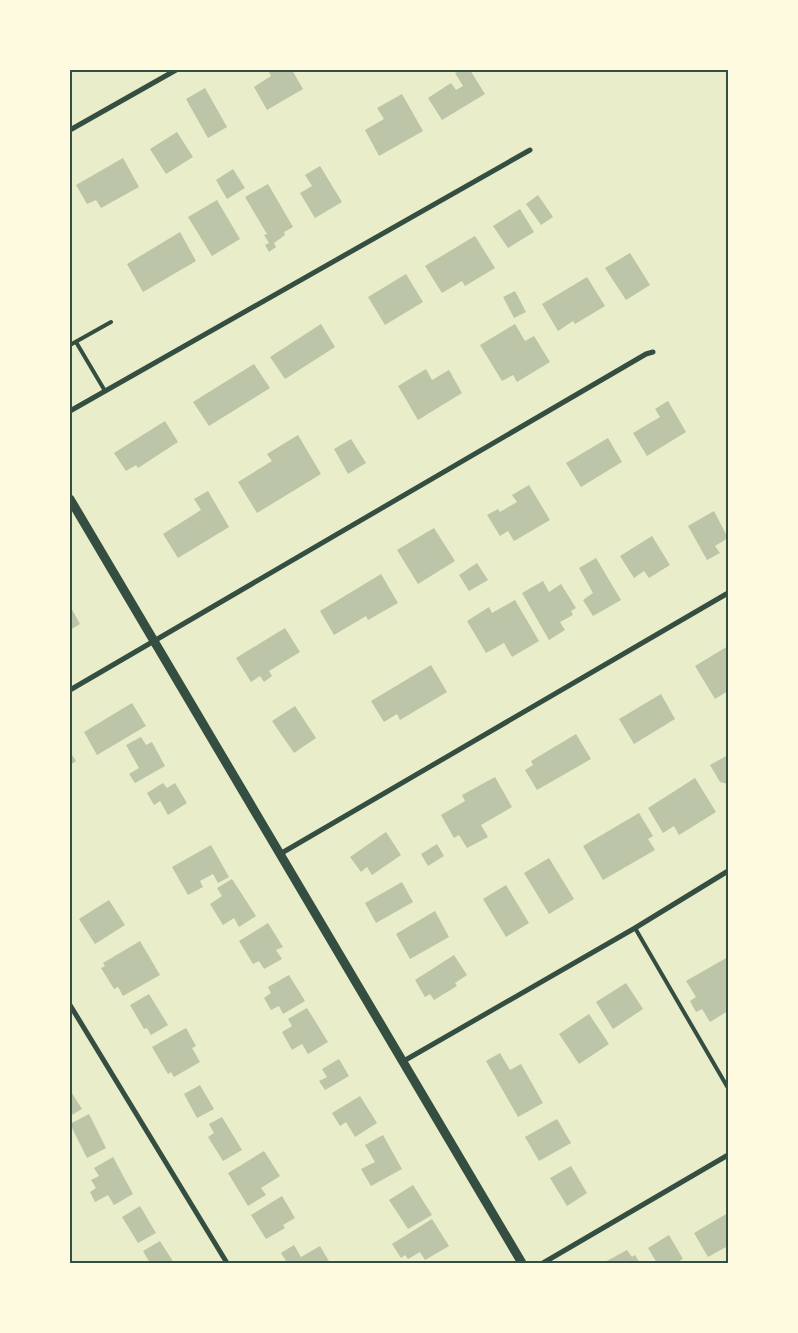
<svg xmlns="http://www.w3.org/2000/svg" width="798" height="1333" font-family="Karla,sans-serif">
<style>
.building{fill:#bcc5a7}
.lines{fill:none;stroke-linecap:round;stroke-linejoin:round}
.service{stroke:#344e41;stroke-width:4}
.minor{stroke:#344e41;stroke-width:5}
.tertiary{stroke:#344e41;stroke-width:9}
.neatline{fill:none;stroke:#344e41;stroke-width:2}
</style>
<rect width="100%" height="100%" fill="#e9edc9"/>
<path class="building" d="M272 70H292L303 89 267 110 254 87 271 76 269 72Z
M461 70H470L485 94 442 120 428 98 451 83 456 90 463 86 455 73Z
M205 88 227 127 208 138 186 99Z
M402 94 423 131 379 156 365 130 384 119 377 108Z
M177 132 193 157 166 174 150 149Z
M123 158 139 187 101 208 96 200 87 204 76 185Z
M320 166 342 202 315 218 300 193 312 186 305 175Z
M233 169 245 188 227 199 216 180Z
M268 184 293 227 284 232 285 235 274 243 276 247 269 252 265 245 269 243 264 235 267 234 245 197Z
M538 195 553 217 541 225 526 204Z
M217 200 240 239 212 256 188 217Z
M520 209 534 232 508 248 493 226Z
M180 232 196 261 143 292 127 264Z
M475 236 495 268 465 286 462 281 442 293 425 266Z
M630 253 650 285 626 300 605 268Z
M406 274 423 302 385 325 368 297Z
M587 277 605 306 575 324 573 321 558 331 542 304Z
M515 291 526 312 514 318 503 297Z
M321 324 335 347 285 379 270 357Z
M515 324 525 341 534 336 550 362 517 382 513 375 502 381 480 345Z
M254 364 270 388 209 426 193 402Z
M426 369 432 380 449 370 462 393 418 420 398 386Z
M668 401 686 432 647 456 633 433 660 417 655 409Z
M165 421 178 442 138 468 136 465 126 471 114 453Z
M298 435 321 474 257 513 238 482 272 461 267 454Z
M608 438 622 462 581 487 566 463Z
M351 439 366 463 348 474 334 449Z
M529 485 550 520 514 541 508 531 500 536 487 515 498 509 500 512 517 502 512 495Z
M208 491 229 527 178 558 163 534 201 510 194 499Z
M714 511 728 538 715 546 720 553 707 560 688 526Z
M434 528 455 561 418 584 397 550Z
M652 536 670 565 649 578 644 571 634 578 620 556Z
M596 558 621 600 593 616 583 600 593 593 579 568Z
M477 563 488 580 469 591 459 575Z
M381 574 398 603 368 620 366 616 334 635 320 611Z
M543 581 549 592 561 584 576 608 571 611 573 615 560 622 565 630 549 640 522 593Z
M515 600 539 641 512 657 504 643 486 653 467 621 489 607 492 613Z
M70 606 80 624 70 630Z
M285 628 300 652 269 671 272 676 264 682 260 676 251 682 236 658Z
M728 646V691L715 699 695 666Z
M431 665 447 692 400 720 397 714 384 722 371 701Z
M661 694 675 719 634 744 619 719Z
M132 703 146 726 97 755 84 732Z
M295 706 316 738 294 753 272 721Z
M576 734 591 759 537 790 525 770 533 765 531 761Z
M141 737 146 745 152 742 165 766 135 783 129 774 139 768 126 745Z
M70 752 76 761 70 765Z
M728 755V784L720 782 710 765Z
M495 777 512 807 481 825 488 837 467 848 459 835 454 838 441 815 465 801 462 795Z
M695 778 716 812 679 835 674 826 663 833 648 808Z
M163 783 167 788 175 783 187 803 168 815 160 801 154 805 147 793Z
M639 813 653 836 648 839 655 850 603 880 583 846Z
M386 832 401 855 372 875 367 867 361 872 350 857Z
M437 844 444 856 428 866 421 854Z
M211 845 229 877 218 883 213 874 200 881 203 887 188 895 172 867Z
M549 858 574 899 549 914 524 873Z
M232 879 256 916 239 927 234 918 223 925 210 904 222 896 217 888Z
M402 882 413 902 376 923 365 903Z
M506 885 529 923 506 937 483 899Z
M109 900 125 925 95 944 79 919Z
M435 911 449 937 410 959 396 934Z
M268 923 283 947 276 950 282 959 264 969 259 961 253 964 239 941Z
M140 941 160 975 123 996 118 987 114 989 101 968 105 966 103 963Z
M454 955 467 975 455 983 457 986 434 1000 430 994 425 997 415 980Z
M728 957V1011L710 1022 702 1009 696 1012 690 1001 696 997 686 981Z
M289 975 305 1001 283 1014 279 1006 271 1010 264 998 271 993 268 987Z
M626 983 643 1009 613 1029 596 1002Z
M149 994 168 1025 151 1035 147 1028 144 1029 130 1005Z
M307 1008 328 1042 308 1054 302 1044 292 1050 282 1032 292 1026 288 1019Z
M589 1014 609 1044 579 1064 559 1034Z
M186 1028 196 1046 192 1048 200 1062 174 1077 171 1072 168 1074 152 1047Z
M500 1053 510 1070 521 1064 543 1103 518 1117 486 1061Z
M339 1059 349 1076 325 1090 319 1081 327 1077 322 1069Z
M200 1085 214 1109 197 1118 184 1094Z
M70 1090 82 1109 70 1116Z
M360 1096 377 1123 355 1137 346 1122 340 1126 332 1113Z
M89 1114 106 1148 87 1158 70 1124Z
M222 1117 242 1150 223 1161 208 1137 214 1133 209 1124Z
M557 1119 571 1143 539 1161 525 1137Z
M383 1135 402 1169 371 1186 361 1169 375 1162 365 1145Z
M264 1151 280 1176 261 1188 266 1195 248 1206 228 1173Z
M113 1157 133 1194 114 1205 108 1195 95 1202 90 1192 96 1188 91 1180 99 1176 94 1168Z
M571 1166 587 1193 567 1206 550 1178Z
M413 1185 432 1215 408 1229 389 1200Z
M282 1196 295 1218 283 1225 285 1228 266 1239 251 1215Z
M140 1206 156 1233 138 1243 122 1217Z
M728 1213V1246L708 1257 694 1233Z
M432 1219 449 1246 425 1260 420 1252 408 1259 405 1255 401 1258 392 1244Z
M669 1235 683 1259 676 1263H657L648 1248Z
M160 1241 174 1263H150L143 1251Z
M294 1245 301 1257 320 1246 330 1263H282L286 1261 281 1253Z
M627 1250 632 1257 635 1255 640 1263H603Z"/>
<g class="lines">
<path class="service" d="M76 342 105 391
M70 345 111 322
M635 928 728 1088"/>
<path class="minor" d="M70 130 176 70
M70 411 530 150
M70 690 646 354 653 352
M280 854 728 593
M70 1005 227 1263
M402 1062 635 928 728 871
M543 1263 728 1155"/>
<path class="tertiary" d="M70 499 522 1263"/>
</g>
<rect width="798" height="1333" fill="none" stroke="#fefae0" stroke-width="142"/>
<rect x="71" y="71" width="656" height="1191" class="neatline"/>
</svg>
